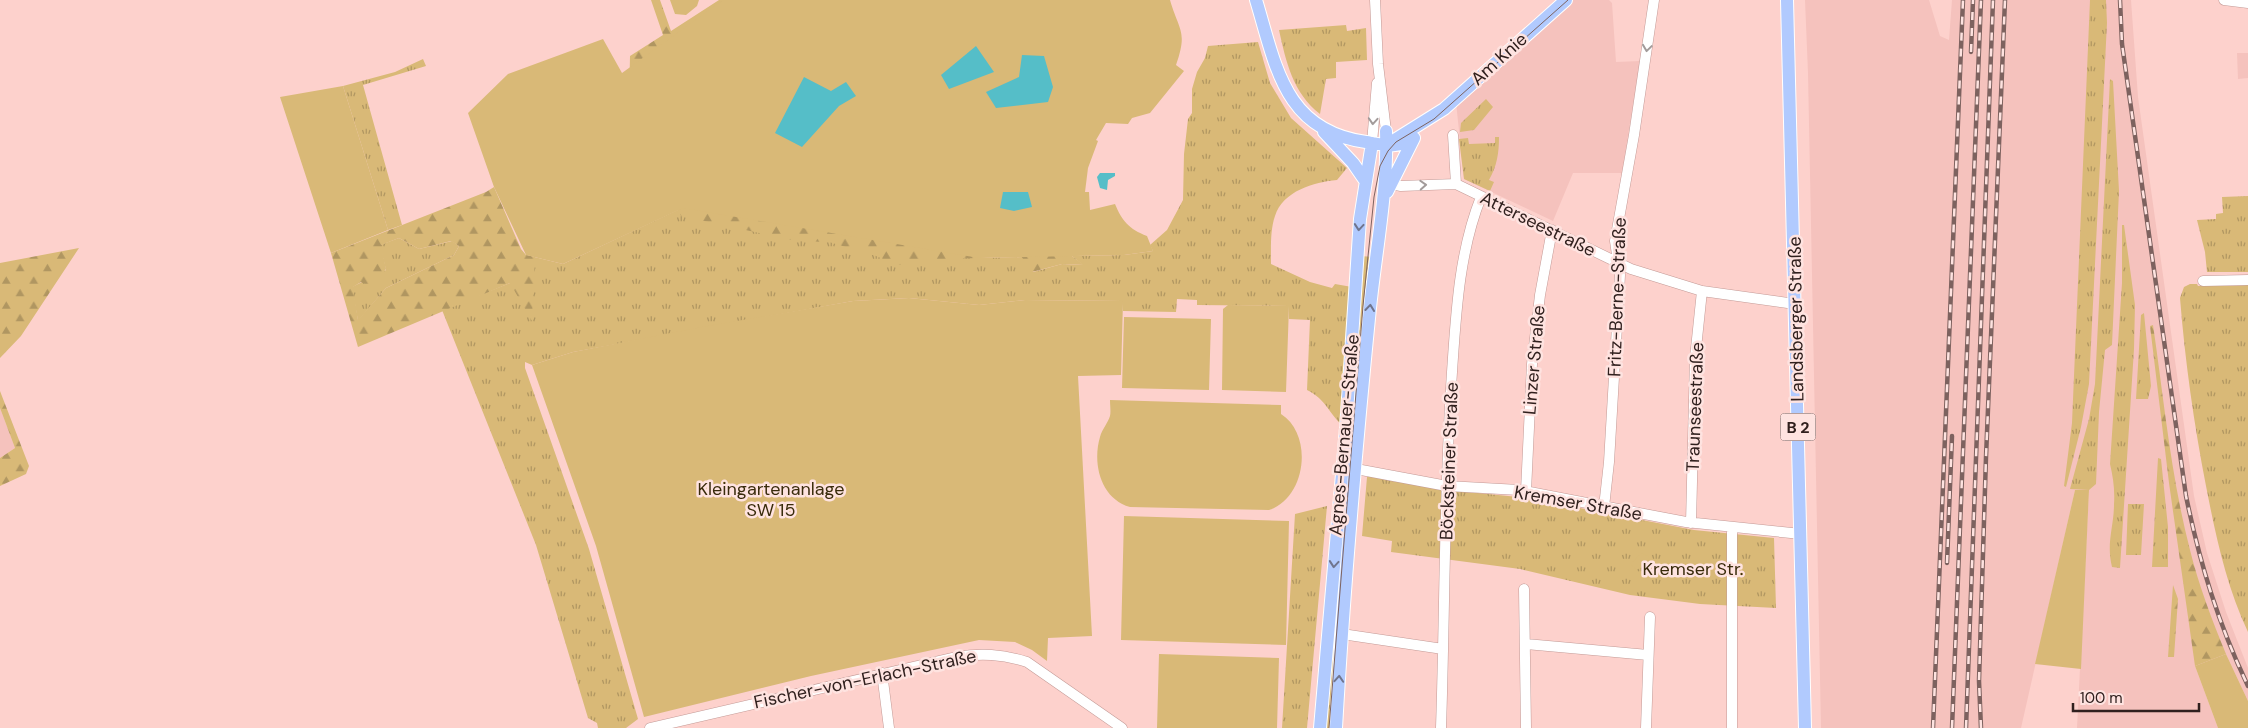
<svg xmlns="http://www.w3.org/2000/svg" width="2248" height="728" font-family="'DM Sans',sans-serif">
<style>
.built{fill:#f5c2bd}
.grass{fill:url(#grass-tufts)}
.forest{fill:url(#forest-firs);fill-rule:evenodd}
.garden{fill:#d9b977}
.water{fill:#55bec8}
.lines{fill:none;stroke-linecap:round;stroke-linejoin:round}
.minor-casing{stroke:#c39a96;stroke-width:11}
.major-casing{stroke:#fff;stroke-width:14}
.minor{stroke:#fff;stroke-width:10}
.major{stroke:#b1cafe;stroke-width:12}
.tram{stroke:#7d625f;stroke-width:1}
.rail-casing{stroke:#7d625f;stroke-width:4.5}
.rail{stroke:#fee3e0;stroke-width:2.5;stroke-dasharray:8;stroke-linecap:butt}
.oneway{stroke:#a29b9a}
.oneway2{stroke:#70758e}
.labels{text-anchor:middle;stroke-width:5;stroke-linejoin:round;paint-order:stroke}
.shield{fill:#fee3e0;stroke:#6e5a58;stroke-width:1}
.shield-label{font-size:16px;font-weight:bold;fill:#30201e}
.street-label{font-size:18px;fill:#30201e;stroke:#fee3e0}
.park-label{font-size:18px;fill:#392b0b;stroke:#fee3e0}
</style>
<defs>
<pattern id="grass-tufts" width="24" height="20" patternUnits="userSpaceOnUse" patternTransform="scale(1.25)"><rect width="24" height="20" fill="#d9b977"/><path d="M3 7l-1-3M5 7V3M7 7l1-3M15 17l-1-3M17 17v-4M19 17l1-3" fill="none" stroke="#b09661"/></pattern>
<pattern id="forest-firs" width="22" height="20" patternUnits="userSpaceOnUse" patternTransform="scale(1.25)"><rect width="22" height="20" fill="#d9b977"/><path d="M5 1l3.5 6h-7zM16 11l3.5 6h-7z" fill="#b09661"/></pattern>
</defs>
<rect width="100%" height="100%" fill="#fdd1cc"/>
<path class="built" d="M1571 0H1609L1612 3 1616 62 1640 61 1622 173H1573L1553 221 1464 179 1456 102Z
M1805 0H1929L1940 36 1949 40 1952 0H2131L2138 97 2194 496 2207 553 2226 612 2248 668V701L2226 654 2195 666 2218 728H2077L2089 491 2075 490 2021 728H1821L1808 73Z
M2237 53H2248V78L2238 79Z
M0 408 15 448 0 458Z"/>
<path class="grass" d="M2090 0H2106L2107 23 2089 384 2081 427 2066 487 2064 486 2072 423Z
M1346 25 1347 31 1366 28 1367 60 1336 62V78L1326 79 1320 114C1293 93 1286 62 1279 30Z
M1258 42 1270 83 1291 118 1347 168 1337 180C1314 182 1283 191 1275 216 1270 230 1271 249 1271 264L1310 282 1332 288 1335 284 1352 287 1344 427C1329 414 1326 399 1307 390L1310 320 1289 319V306L1197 305V300L1177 299 1176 312 1123 311 1122 301 1025 300 979 305 909 298 853 301 573 352 532 365 525 362V368L589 549 638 719 626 728H598L597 723 588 718 536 545 442 310 510 283 526 255 563 264 682 208 979 258 1023 257 1033 272 1062 264 1083 265 1072 256 1124 255 1153 251 1150 245 1167 230 1183 200 1184 154 1188 119 1192 113V89L1197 72 1205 58 1208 46Z
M423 59 426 66 363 85 402 225 388 230 343 86 395 72Z
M2110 79 2113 81 2119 191 2112 345 2105 350 2099 412 2096 484 2089 490 2070 489 2089 419 2095 384Z
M1486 99 1493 107 1474 130 1460 132 1461 123Z
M1495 137H1499C1499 153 1497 166 1489 180L1494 182 1490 191 1464 179 1459 139 1468 138 1469 144 1495 143Z
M2248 196V272H2207L2205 252 2197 220 2216 219V214L2223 213 2222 197Z
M2122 225H2124L2135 305 2134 349 2120 568 2112 567C2106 543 2114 527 2114 504 2115 490 2113 477 2110 464L2122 283Z
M399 238 419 249 452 241 459 246 454 255 386 288 358 321 352 287 386 270 380 245Z
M1360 256 1374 257 1333 728H1323Z
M2190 284H2197L2198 286 2248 285V632C2226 585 2216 537 2206 486 2194 424 2185 361 2180 298L2184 287Z
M2144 313 2151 386 2148 399H2136L2141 315Z
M2158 458 2161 459 2168 527V567H2152Z
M1369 475 1447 490 1528 498 1694 530 1774 538 1776 608 1700 604 1630 595 1520 569 1391 552 1392 541 1362 536 1367 477Z
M2128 504H2144L2141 555H2126Z
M1327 506 1307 728H1282L1295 514Z"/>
<path class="forest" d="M651 0H660L671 31 719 0H731L1058 254 1072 256 1084 265 1062 264 1032 272 1019 253 979 258 951 259 946 269 925 261 897 265 876 256 829 242 797 241 681 216 629 100 630 56 663 35Z
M494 187 521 249 526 255 535 257 532 321 510 283 358 347 331 253 486 192ZM399 238 419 249 451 241 459 246 454 255 386 288 358 320 353 287 361 282 372 288 386 269 381 245Z
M79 248 21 336 0 358V263Z
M2153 325C2164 400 2171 477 2190 550 2199 586 2212 620 2226 654L2195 666 2169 483 2150 326Z
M0 391 29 466 26 474 0 486V458L15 448 0 408Z
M2173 585 2178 599 2174 657H2168Z"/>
<path class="garden" d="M670 0H699L697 6 686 15 675 14Z
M723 0H1170C1179 31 1188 31 1176 65L1184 71 1150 113 1132 118 1128 124 1106 123 1096 140 1098 141 1088 168 1085 192H1089L1090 210 1115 204C1122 221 1129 229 1147 236L1153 251 1124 255 979 258 683 208 563 264 526 255 494 187 468 113 508 74 603 39 622 73Z
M343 86 388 230 331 253 280 97Z
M909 298 979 305 1025 300 1123 301 1121 375 1078 376 1092 636 1048 638 1047 661 1032 650 1015 642 979 640 811 676 644 717 596 546 532 365 573 352 702 327 853 301Z
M1228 305 1289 306 1286 392 1222 390 1223 309Z
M1124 317 1211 319 1209 390 1122 388Z
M1110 400 1281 405V414C1314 435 1306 498 1269 510L1130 507C1101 499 1092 464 1100 437 1102 429 1108 423 1110 416 1111 412 1110 405 1110 400Z
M2075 490H2089L2081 669 2035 664Z
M1124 516 1289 521 1286 645 1121 640Z
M1641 553 1648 556 1649 564 1636 570 1631 564Z
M1159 654 1279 658 1277 728H1157Z
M2226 654 2248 701V728H2218L2195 666Z"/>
<path class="water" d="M976 46 994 72 949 89 941 75Z
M1022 55 1044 56 1053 87 1048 102 996 108 986 92 1019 77Z
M804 77 831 91 846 82 856 96 839 106 802 147 775 133Z
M1100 173H1115V176L1108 180 1107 190 1100 188 1097 177Z
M1003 192H1028L1032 207 1014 211 1000 208Z"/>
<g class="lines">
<g class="minor-casing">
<path id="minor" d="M1375 0 1378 64 1386 131
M2224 0 2248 3
M1453 135 1456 184
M1372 143 1377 83
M1391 184 1401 186 1456 184 1631 269 1702 291 1795 304
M2203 281 2248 280
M1356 469 1447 486 1519 490 1686 522 1801 534
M1526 491 1532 364 1540 295 1552 230
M1604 507 1609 462 1620 275 1615 241 1634 135 1654 0
M1691 523 1695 358 1702 291
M1732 528V728
M1524 589 1526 728
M1342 634 1443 649
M1526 644 1648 655
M882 673 889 728
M650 728 956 657C981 653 1002 654 1027 662L1122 728
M1441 728C1445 609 1444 490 1452 372 1456 313 1459 252 1481 197
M1646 728 1650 617"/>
</g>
<g class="major-casing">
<path id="major" d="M1256 0C1276 66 1284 131 1366 142 1384 145 1399 149 1414 138
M1787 0 1805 728
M1324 132 1353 163 1364 179
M1388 144 1444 109 1566 0
M1387 192 1414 138
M1320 728 1346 428 1360 219 1372 143
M1336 728C1344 588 1356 448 1370 308 1376 249 1388 191 1386 131"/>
</g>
<use href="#minor" class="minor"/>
<use href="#major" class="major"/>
<path class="tram" d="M1329 728 1363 306 1374 197 1380 166 1388 151 1396 142 1434 119 1568 0"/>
<g class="rail-casing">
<path id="rail" d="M2120 0 2122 44 2186 496C2200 564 2218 623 2248 686
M1971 52 1973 0
M1947 563 1952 436
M1933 728 1963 0
M1952 728 1981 0
M1966 728 1993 0
M1981 728 1979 681 1986 457 2005 0"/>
</g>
<use href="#rail" class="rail"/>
</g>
<defs><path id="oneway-chevron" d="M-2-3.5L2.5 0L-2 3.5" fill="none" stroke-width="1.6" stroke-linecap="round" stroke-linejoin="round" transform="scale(1.25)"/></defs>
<g class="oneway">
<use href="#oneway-chevron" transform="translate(1647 48) rotate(98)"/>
<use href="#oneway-chevron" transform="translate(1373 121) rotate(94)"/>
<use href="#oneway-chevron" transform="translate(1423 185) rotate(-3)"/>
</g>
<g class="oneway2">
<use href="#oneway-chevron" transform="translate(1359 227) rotate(95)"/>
<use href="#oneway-chevron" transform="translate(1370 308) rotate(-84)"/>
<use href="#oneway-chevron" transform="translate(1334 564) rotate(95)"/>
<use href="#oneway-chevron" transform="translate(1339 679) rotate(-86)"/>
</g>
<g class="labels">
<rect class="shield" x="1780.5" y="413.5" width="35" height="27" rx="4"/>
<g class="shield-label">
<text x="1798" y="433">B 2</text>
</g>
<g class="street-label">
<text transform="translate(1499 59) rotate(-42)" y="6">Am Knie</text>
<text transform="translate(1538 224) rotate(26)" y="6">Atterseestraße</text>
<text transform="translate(1617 297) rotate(-88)" y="6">Fritz-Berne-Straße</text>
<text transform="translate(1796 319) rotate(-91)" y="6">Landsberger Straße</text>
<text transform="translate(1534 360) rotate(-85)" y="6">Linzer Straße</text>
<text transform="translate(1695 407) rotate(-88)" y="6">Traunseestraße</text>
<text transform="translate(1344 435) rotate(-85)" y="6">Agnes-Bernauer-Straße</text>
<text transform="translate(1449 461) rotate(-88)" y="6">Böcksteiner Straße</text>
<text transform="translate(1578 503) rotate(10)" y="6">Kremser Straße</text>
<text transform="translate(865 679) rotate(-12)" y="6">Fischer-von-Erlach-Straße</text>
</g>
<g class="park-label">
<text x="771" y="495">Kleingartenanlage<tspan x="771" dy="21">SW 15</tspan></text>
<text x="1693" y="575">Kremser Str.</text>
</g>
</g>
<path d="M2073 703v8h126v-8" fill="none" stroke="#30201e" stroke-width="2.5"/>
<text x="2080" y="703" font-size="15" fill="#30201e" stroke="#fee3e0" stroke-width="4" paint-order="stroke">100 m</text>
</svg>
